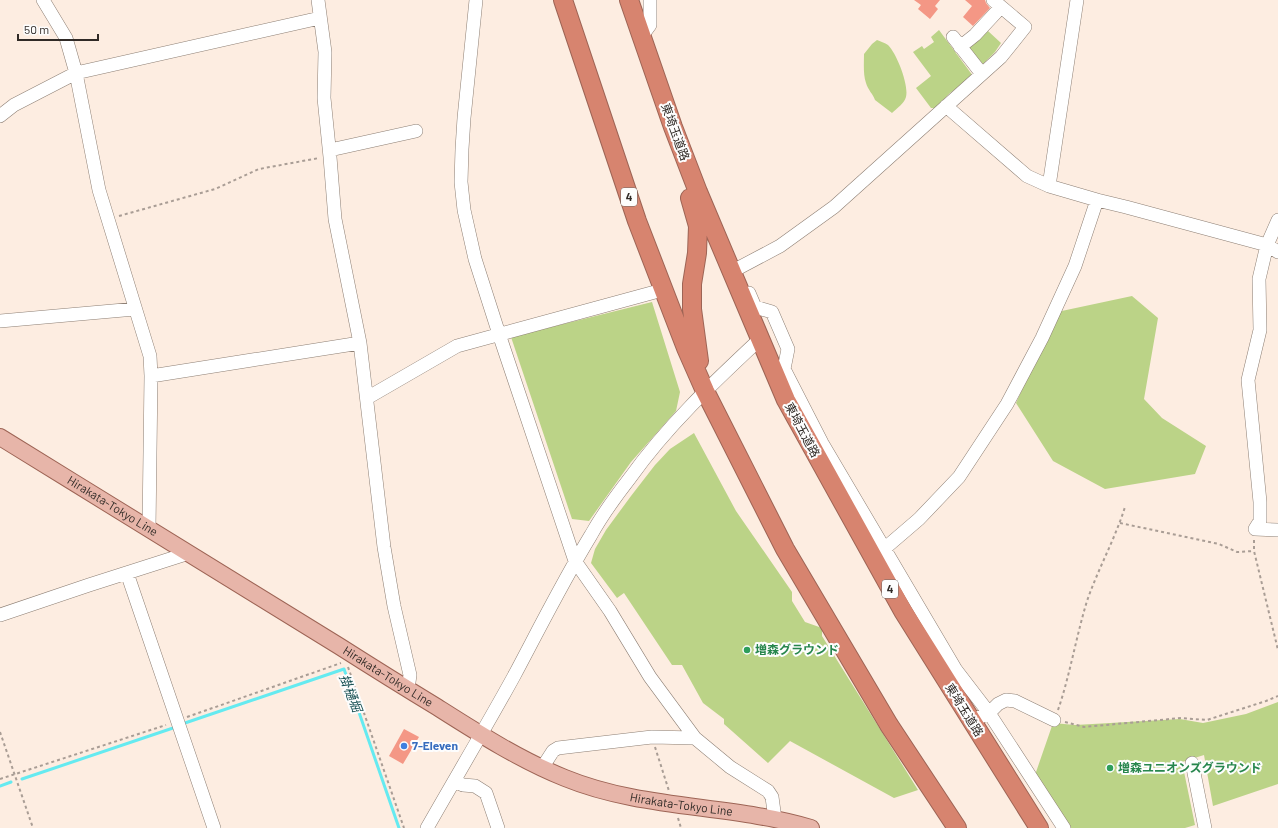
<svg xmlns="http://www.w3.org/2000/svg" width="1278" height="828" font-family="Barlow,'Noto Sans JP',sans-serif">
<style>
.green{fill:#bbd387}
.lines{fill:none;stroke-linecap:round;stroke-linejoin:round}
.stream{stroke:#65eaf0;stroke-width:3}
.building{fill:#f49785}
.minor-casing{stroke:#8d7f74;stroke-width:14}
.major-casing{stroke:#9d6455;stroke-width:18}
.highway-casing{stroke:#9d6455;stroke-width:20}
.path{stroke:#a99d95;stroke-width:2;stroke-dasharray:3 3;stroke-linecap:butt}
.minor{stroke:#fff;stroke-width:13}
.major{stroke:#e7b5a9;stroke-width:16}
.highway{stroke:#d7846f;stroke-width:18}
.leisure-dot{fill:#2e9e5b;stroke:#fdfdfd;stroke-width:1.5}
.shop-dot{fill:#3f7fe0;stroke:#fdfdfd;stroke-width:1.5}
.labels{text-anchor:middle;stroke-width:4;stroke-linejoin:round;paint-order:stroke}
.shield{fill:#fdfdfd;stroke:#6e6966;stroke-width:1}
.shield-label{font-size:11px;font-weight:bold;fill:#302a26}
.street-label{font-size:12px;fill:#302a26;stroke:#fdfdfd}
.leisure-label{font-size:12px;font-weight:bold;fill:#27864d;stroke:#fdfdfd;text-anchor:start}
.shop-label{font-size:12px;font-weight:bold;fill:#366cbe;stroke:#fdfdfd;text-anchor:start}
.water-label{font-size:13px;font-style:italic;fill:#144e51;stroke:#fdfdfd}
</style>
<rect width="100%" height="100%" fill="#fdede1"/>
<path class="green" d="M939 30 973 76 950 93 935 108H931L916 88 931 76 913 52 922 46 924 49 934 42 931 37Z
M988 31 1001 43 995 52 983 64 968 48Z
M877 40C880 41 885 43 888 45 897 54 909 85 906 97 904 104 897 108 892 113L875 100C873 94 868 90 866 83 863 75 864 63 864 54L872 44Z
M1132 296 1158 318 1144 399 1162 418 1206 446 1195 474 1105 489 1053 461 1016 403 1057 312Z
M652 302 680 392 676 411 631 462 589 521 572 519 511 337Z
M694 433 736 511 792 592V601L805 622 822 628V636L918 790 894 798 790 741 768 763 724 724V719L703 703 682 665H672L624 593 617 598 591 563 595 549 606 530 631 496 655 465 670 449Z
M1278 702V784L1213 806 1204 755 1182 762 1195 825 1185 828H1070L1035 775 1053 723 1075 725 1180 719 1203 723 1246 714Z"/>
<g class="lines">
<path class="stream" d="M185 723 344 669 399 828
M22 779 176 727
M0 786 11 782"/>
</g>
<path class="building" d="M914 0H940L935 6 938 9 930 19 918 9 921 5Z
M965 0H985L986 3 990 8 973 26 963 17 972 6Z
M404 729 419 737 403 764 389 756Z"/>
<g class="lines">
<g class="minor-casing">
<path id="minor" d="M43 0 66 38 76 73 99 190 150 356 151 376 149 529
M318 0 325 52 324 98 330 157 335 219 360 343 384 547 394 606 410 675 409 682 406 687
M476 0 464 118 462 149 461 182 464 210 475 259 499 334 575 561 610 611 650 677 695 738
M642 36 650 25V0
M953 37 982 74
M960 47 975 35 1001 7
M946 106 1027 176 1049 186 1097 200 1126 207 1267 245 1278 252
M0 116 14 105 76 73 320 18
M330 150 416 131
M1049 186 1077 0
M1278 220 1267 245 1259 279 1260 330 1248 380 1260 502V521L1255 529 1278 530
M731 272 780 246 834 207 1001 57 1025 27 993 0
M749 293 755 307 772 312 788 349 784 369 822 443 956 670 989 713 1064 828
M0 321 135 309
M151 376 360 343
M367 398 457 346 655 292
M884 549 919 519 959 477 1007 404 1042 338 1075 266 1097 200
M127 573 214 828
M0 615 89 585 189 553
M971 721 989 713 998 704 1006 700 1015 701 1054 720
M1192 763 1205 828
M542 768 553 751 558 748 652 737 695 738 730 767 768 791 772 797 775 819
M454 781 463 785 475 786 486 793 498 828
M427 828C456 777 486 727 514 676 539 629 563 581 591 535 602 515 616 496 630 478 667 426 713 383 760 339"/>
</g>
<g class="major-casing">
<g id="major">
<path id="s1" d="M0 437C113 507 227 576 339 646 372 667 404 687 437 707 478 733 520 760 565 778 643 810 731 804 811 828"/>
</g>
</g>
<g class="highway-casing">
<path id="highway" d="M563 0 637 221 686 348 705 391 785 549 889 725 957 828
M629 0 673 127 698 192 786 400 903 611 1039 828
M690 198 698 226 697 253 692 284V309L699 361"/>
</g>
<path class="path" d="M119 216 215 189 259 169 319 158
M1120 523 1219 544 1237 552 1254 551
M1254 540V551L1278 650
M348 667 404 828
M1058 710C1070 675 1076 637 1087 601 1098 569 1115 539 1125 507
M187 717 341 663
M1065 722 1084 727 1181 718 1207 720 1266 701 1278 696
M0 732 33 828
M655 747 669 791
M0 779 166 725
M678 818 681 828"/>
<use href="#minor" class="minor"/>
<use href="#major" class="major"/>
<use href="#highway" class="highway"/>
</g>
<g class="leisure-dot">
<circle cx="747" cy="650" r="4"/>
<circle cx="1110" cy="768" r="4"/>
</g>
<circle class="shop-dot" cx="404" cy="746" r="4"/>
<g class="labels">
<g class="shield">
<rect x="621" y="188" width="16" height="18" rx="3"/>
<rect x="882" y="580" width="16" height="18" rx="3"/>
</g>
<g class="shield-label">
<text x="629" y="201">4</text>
<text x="890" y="593">4</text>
</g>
<g class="street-label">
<text transform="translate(675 132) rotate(70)" y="4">東埼玉道路</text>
<text transform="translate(802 430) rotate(62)" y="4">東埼玉道路</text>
<text dy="4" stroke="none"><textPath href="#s1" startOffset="132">Hirakata-Tokyo Line</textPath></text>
<text dy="4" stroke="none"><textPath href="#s1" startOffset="456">Hirakata-Tokyo Line</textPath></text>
<text transform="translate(964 710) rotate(58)" y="4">東埼玉道路</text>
<text dy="4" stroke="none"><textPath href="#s1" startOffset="780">Hirakata-Tokyo Line</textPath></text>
</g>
<g class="leisure-label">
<text x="755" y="654">増森グラウンド</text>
<text x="1118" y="772">増森ユニオンズグラウンド</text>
</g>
<g class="shop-label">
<text x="412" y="750">7-Eleven</text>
</g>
<g class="water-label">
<text transform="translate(351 693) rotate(69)" y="5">掛樋堀</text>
</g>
</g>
<path d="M18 34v6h80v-6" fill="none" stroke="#302a26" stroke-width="2"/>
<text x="24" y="34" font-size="12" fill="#302a26" stroke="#fdfdfd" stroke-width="3" paint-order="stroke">50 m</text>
</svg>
